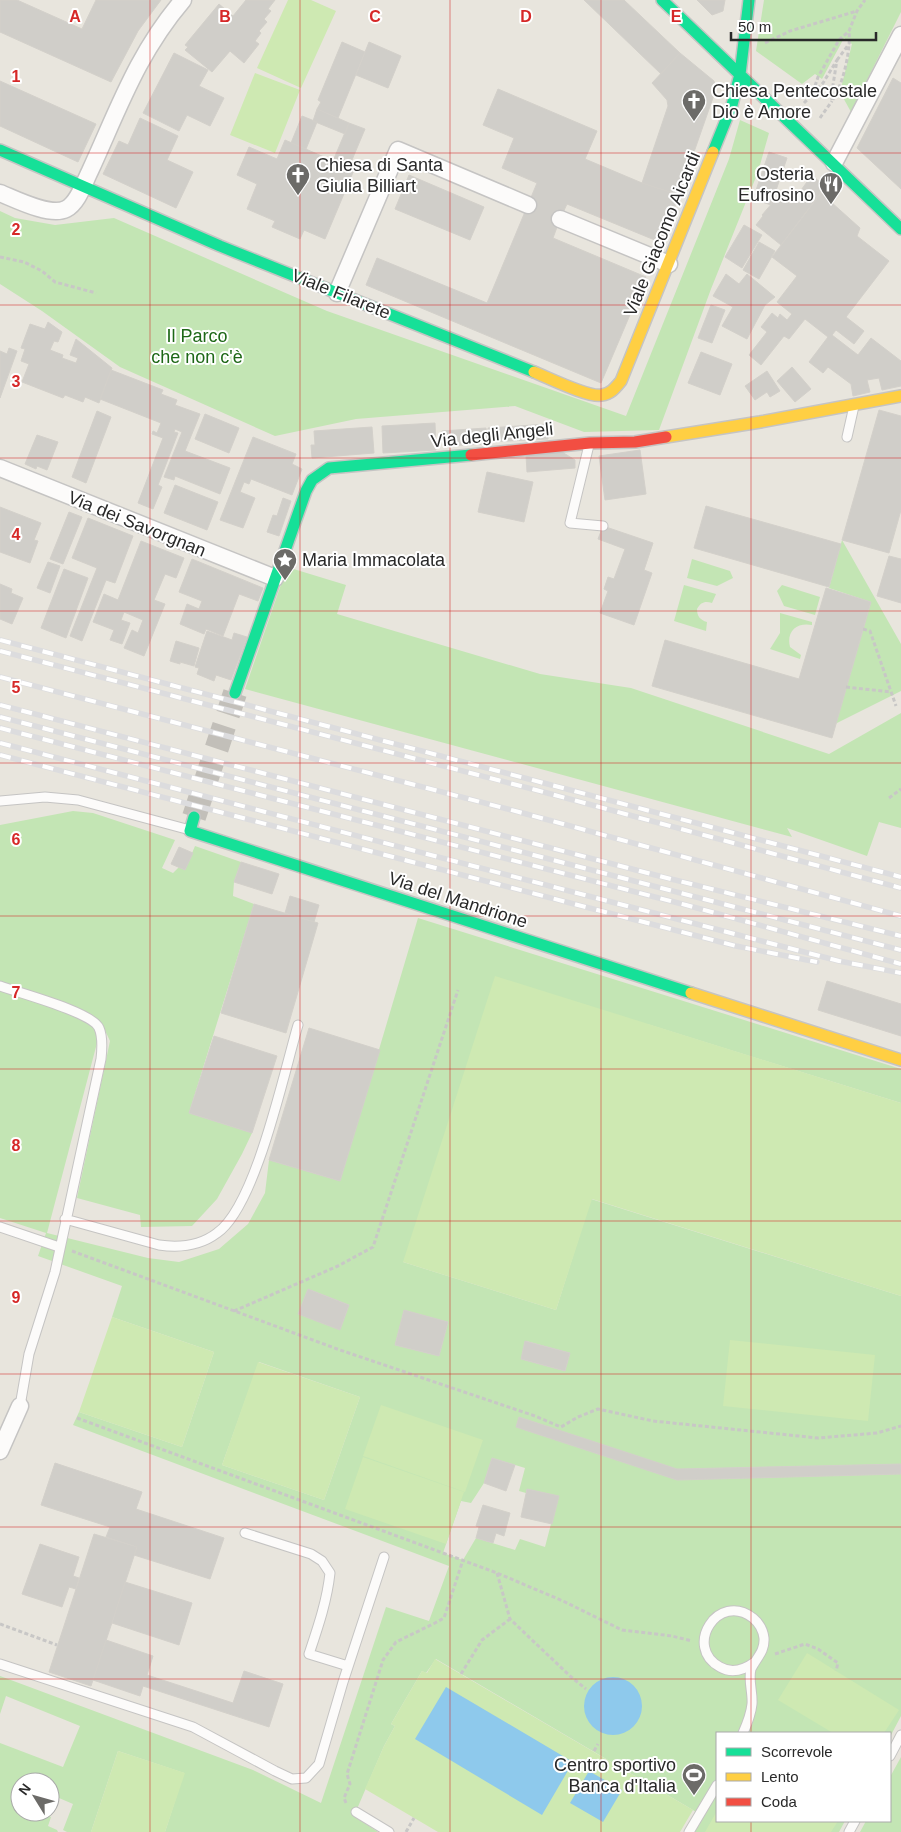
<svg xmlns="http://www.w3.org/2000/svg" width="901" height="1832" font-family="Arial,sans-serif">
<style>
.green{fill:#c3e5b4;fill-rule:evenodd}
.pitch{fill:#cee9b2}
.water{fill:#8ec9ec}
.building{fill:#d0cec9;stroke:#d3d0ca}
.lines{fill:none;stroke-linecap:round;stroke-linejoin:round}
.secondary-tunnel{stroke:#c2bfb9;stroke-width:24;stroke-dasharray:24 12;stroke-linecap:butt}
.lane-casing{stroke:#c5c4c3;stroke-width:11}
.street-casing{stroke:#c5c4c3;stroke-width:19}
.fast-casing{stroke:#c5c4c3;stroke-width:14}
.slow-casing{stroke:#c5c4c3;stroke-width:14}
.jam-casing{stroke:#c5c4c3;stroke-width:14}
.path{stroke:#c8c7c6;stroke-width:3;stroke-dasharray:4 2.5;stroke-linecap:butt}
.lane{stroke:#fcfbfa;stroke-width:9}
.street{stroke:#fcfbfa;stroke-width:16}
.fast{stroke:#16e098;stroke-width:11}
.slow{stroke:#ffcf43;stroke-width:11}
.jam{stroke:#f24e42;stroke-width:11}
.rail-casing{stroke:#dcdcde;stroke-width:5.5}
.rail{stroke:#fff;stroke-width:4;stroke-dasharray:11;stroke-linecap:butt}
.grid{fill:none;stroke:#d62828;stroke-width:1;stroke-opacity:0.55}
.labels{text-anchor:middle;stroke-width:4;stroke-linejoin:round;paint-order:stroke}
.poi-label{font-size:18px;fill:#292929;stroke:#fff;text-anchor:start}
.street-label{font-size:18px;fill:#292929;stroke:#fff}
.park-label{font-size:18px;fill:#1e6817;stroke:#fff}
.grid-label{font-size:16px;text-anchor:middle;font-weight:bold;fill:#d62828;stroke:#fff;stroke-width:4;stroke-linejoin:round;paint-order:stroke}
</style>
<rect width="100%" height="100%" fill="#e8e5dd"/>
<path class="green" d="M764 0H901V12L851 112 840 92 852 44 844 38 822 79 815 74 802 84 756 51Z
M740 120 769 133 758 172 711 289 659 430 584 432 515 406 356 419 275 436 120 367 42 311 0 284V211L15 218 55 225 114 218 327 311 626 416 729 159Z
M842 540 901 644V691L835 724 871 602 829 588Z
M692 559 730 571 733 578 717 586 687 578Z
M287 567 346 585 337 614 540 674 631 688 829 754 901 713V828L879 822 867 856 787 828 792 837 245 689Z
M684 585 716 594 712 603C705 601 701 602 697 609 697 616 700 620 707 622L706 631 674 621Z
M782 585 820 597 815 615 784 606 777 591Z
M780 613 812 622V625C797 622 786 631 790 647L801 655 800 659 770 649 780 633Z
M73 811 93 813 175 840 162 868 173 873 179 867 185 870 195 846 241 862 234 882 233 896 254 904 189 1113 252 1133 242 1154 217 1199 192 1226 141 1227 140 1215 77 1198 110 1041 102 1024 47 1233 148 1258 179 1262 219 1249 248 1224 265 1193 269 1160 340 1181 418 918 901 1069V1103L647 1024 403 1262 556 1310 591 1199 901 1296V1716L890 1737V1733H717V1821H845L839 1832H693L702 1817 693 1810 436 1659 426 1673 422 1671 391 1724 395 1726 384 1746 354 1816 378 1832H165L184 1773 118 1751 91 1832H67L63 1830 73 1804 52 1795 50 1797V1782H20V1812H43L51 1817 48 1826 57 1830 58 1832H0V1743L63 1767 80 1726 6 1696 0 1714V1676L253 1770 321 1803 386 1607 429 1621 449 1566 73 1425 79 1412 182 1447 214 1352 112 1317 122 1286 38 1256 46 1233 0 1218V825ZM308 1289 349 1305 340 1329ZM404 1311 448 1322 439 1356 395 1345ZM526 1341 570 1353 565 1371 521 1359ZM259 1362 360 1397 324 1500 222 1465ZM492 1458 525 1468 519 1491 526 1493 527 1489 558 1497 545 1547 520 1539 515 1550 476 1538 463 1560 443 1553 461 1501 471 1503 484 1483Z
M901 1757V1832H860L866 1821H890V1777Z"/>
<path class="pitch" d="M288 0H311L336 11 301 88 257 68Z
M255 73 300 90 275 153 230 135Z
M495 976 901 1103V1296L592 1199 556 1310 403 1262Z
M112 1317 214 1352 182 1447 79 1412Z
M730 1340 875 1355 868 1421 723 1406Z
M258 1362 360 1397 324 1500 222 1465Z
M381 1405 483 1440 465 1492 363 1456Z
M363 1457 464 1492 446 1544 345 1509Z
M807 1653 899 1710 884 1733H833L778 1700Z
M435 1659 693 1810 680 1832H438L365 1789 384 1746 395 1726 391 1724 422 1671 427 1673Z
M118 1751 185 1773 165 1832H91Z
M717 1811V1821H838L831 1832H705Z"/>
<path class="water" d="M584 1706a29 29 0 1 1 58 0a29 29 0 1 1-58 0Z
M446 1687 573 1762 542 1815 415 1739Z
M589 1771 622 1790 603 1822 570 1803Z"/>
<path class="building" d="M0 0H17L82 29 96 0H161L138 31 111 82 0 32Z
M246 0H275L268 9 271 11 264 19 267 22 259 31 261 33 255 41 259 44 244 63 230 51 212 72 185 50 188 47 185 45 219 4 233 16Z
M584 0H624L680 53 661 74Z
M697 0H725L723 11 712 15Z
M342 42 365 52 338 118 317 109 321 102 318 100Z
M369 42 401 56 388 88 356 75Z
M174 53 208 70 199 86 224 98 210 126 187 115 179 131 143 113Z
M680 53 714 81 716 89 679 195 642 183 668 106 667 100 652 83Z
M893 78 901 83V189L857 148Z
M0 81 96 124 78 162 0 126Z
M498 89 597 131 585 159 642 183 679 195 662 243 567 204 560 219 553 238 646 277 601 383 366 285 377 258 487 303 537 183 502 168 514 138 483 125Z
M317 109 349 123 345 134 313 121Z
M302 116 317 122 306 149 291 143Z
M140 118 178 136 167 160 193 172 176 208 103 174 119 141 128 145Z
M349 123 365 129 349 167 333 161Z
M285 140 354 170 325 239 304 230 300 239 272 227 275 221 247 209 257 184 237 175 249 147 277 159Z
M769 152 787 158 771 205 753 199Z
M409 175 484 207 470 240 395 209Z
M812 175 825 187 781 245 756 225 763 216 762 215 779 195 791 204Z
M821 193 860 228 857 236 889 261 846 317 864 331 854 344 836 330 832 335 858 355 871 338 901 361V386L882 390 879 378 867 380 870 392 853 396 851 384 828 367 823 373 809 362 828 337 805 319 789 339 784 336 761 365 749 355 767 332 761 327 772 313 778 318 780 314 787 320 792 314 777 302 797 276 772 257Z
M744 225 762 235 742 268 725 257Z
M759 242 775 251 759 279 743 270Z
M726 274 739 284 747 274 775 297 765 305 747 339 722 326 733 307 713 296Z
M711 305 725 310 712 343 698 338Z
M48 322 62 332 58 342 54 341 50 350 63 355 62 358 76 363 78 358 70 355 76 339 112 368 99 403 85 397 83 402 65 395 63 398 22 382 29 364 21 361 25 349 21 348 30 324 45 329Z
M9 348 17 351 0 398V351L7 354Z
M701 352 732 364 720 395 688 383Z
M792 367 811 389 795 402 777 381Z
M111 370 163 390 161 394 177 400 175 405 200 414 185 451 230 468 220 494 175 476 174 480 164 477 182 432 175 429 174 432 178 433 158 485 162 487 153 509 138 503 163 438 152 434 153 431 157 433 161 423 100 399Z
M767 371 780 391 770 397 767 392 755 400 745 386Z
M879 410 901 416V510L889 553 842 540Z
M97 411 111 417 86 483 72 477Z
M205 414 239 428 229 453 195 439Z
M435 423 436 450 383 453 382 426Z
M548 424V439L489 442 488 428Z
M372 427 374 453 312 458 311 445H315L314 431Z
M486 428 487 444 443 446 442 431Z
M37 435 58 442 47 470 37 466 36 469 25 464Z
M253 437 296 454 292 464 302 469 292 495 251 479 249 484 244 482 240 492 255 498 243 528 220 520Z
M640 450 646 494 605 500 599 456Z
M562 452 575 460V468L527 472 526 455Z
M487 472 533 482 524 522 478 512Z
M175 485 218 502 207 530 164 513Z
M283 498 291 501 279 536 267 532 273 515 277 516Z
M706 506 841 544 829 587 694 548Z
M0 507 41 523 34 540 38 541 30 563 0 552Z
M69 512 82 517 63 564 50 559Z
M88 518 133 536 115 583 106 580 82 641 70 636 97 568 72 558Z
M603 526 653 543 644 570 652 573 634 625 600 613 608 591 604 589 608 577 614 579 625 549 598 539Z
M141 541 184 558 176 578 165 574 154 600 165 604 144 656 124 648 132 630 138 633 143 620 124 612 121 620 130 623 122 644 110 640 114 630 93 622 104 594 118 600Z
M889 556 901 559V603L877 596Z
M192 559 263 588 258 601 239 594 223 636 206 629 204 634 180 624 187 604 199 609 202 601 179 592Z
M48 562 60 566 50 593 37 588Z
M64 569 88 578 66 638 41 628Z
M0 584 12 589 11 593 23 598 12 624 0 619Z
M826 588 871 602 832 738 652 686 665 640 799 679Z
M207 631 232 640 234 633 247 637 231 680 216 675 214 681 197 674 199 668 195 667Z
M176 641 199 648 194 666 180 662V664L170 661Z
M179 847 193 853 185 870 171 864Z
M241 862 279 874 272 894 234 882Z
M290 896 319 905 314 922 285 913Z
M254 904 318 923 286 1033 221 1013Z
M827 981 901 1004V1036L818 1010Z
M309 1028 380 1050 340 1181 269 1160Z
M214 1036 277 1056 252 1133 189 1113Z
M308 1289 349 1305 340 1330 298 1314Z
M404 1310 448 1322 439 1356 395 1345Z
M525 1341 570 1353 565 1371 521 1359Z
M519 1417 677 1469 901 1464V1474L677 1480 516 1427Z
M492 1458 515 1465 506 1491 484 1483Z
M55 1463 142 1492 136 1509 224 1538 210 1579 134 1555 137 1547 106 1537 110 1527 41 1505Z
M527 1489 559 1496 552 1524 521 1517Z
M483 1505 510 1513 504 1536 496 1533 493 1543 476 1538 479 1527 476 1526Z
M94 1534 137 1547 91 1686 49 1672Z
M40 1544 79 1557 73 1576 79 1578 76 1589 69 1587 62 1607 22 1594Z
M125 1582 192 1603 179 1645 112 1623Z
M106 1640 153 1656 147 1675 233 1703 244 1671 283 1684 269 1727 143 1686 140 1696 93 1680Z"/>
<g class="lines">
<path class="secondary-tunnel" d="M194 817 235 693"/>
<g class="lane-casing">
<path id="lane" d="M847 437 854 406
M589 445 570 523 603 526
M0 801 45 797 78 800 190 830
M0 986C19 993 92 1012 99 1028 103 1037 102 1050 101 1059L55 1272 29 1354 20 1406
M65 1219 159 1245C180 1248 200 1246 217 1233 256 1206 284 1072 298 1025
M0 1227 59 1247
M245 1533 311 1554 322 1561 330 1573C327 1601 318 1627 309 1654L348 1666
M0 1664 193 1727 275 1771 292 1779 306 1778 319 1764 343 1682 384 1557
M743 1733C747 1724 751 1714 752 1704 753 1693 748 1680 751 1669 756 1658 765 1652 764 1638 763 1630 759 1623 753 1618 718 1591 683 1647 720 1667 732 1674 744 1670 755 1662
M890 1756 901 1735
M356 1812 389 1832
M689 1832 717 1785
M849 1832 855 1821"/>
</g>
<g class="street-casing">
<path id="street" d="M834 163 901 35
M0 193C15 199 50 217 66 209 78 203 84 183 90 171 119 108 137 54 183 0
M560 219 669 264
M337 293 398 150 528 205
M0 468 275 578
M0 1451 20 1406"/>
</g>
<g class="fast-casing">
<path id="fast" d="M662 0 901 229
M0 150 220 246 534 372
M713 152 732 105 740 74 749 0
M235 693 306 491 312 480 329 468 471 455
M194 817 190 831 691 993"/>
</g>
<g class="slow-casing">
<path id="slow" d="M534 372C549 378 589 398 602 395 611 394 616 387 621 381L713 152
M666 437 760 422 901 396
M691 993 901 1060"/>
</g>
<g class="jam-casing">
<path id="jam" d="M471 455 590 443 635 442 666 437"/>
</g>
<path class="path" d="M765 43 790 31 857 11
M837 60 849 44
M813 92 818 77 839 40 849 31 857 11 865 0
M804 103 823 83 837 60 832 91V101C843 85 851 50 849 31
M820 118 832 101
M0 257 24 262 42 271 55 282 96 293
M863 629 870 631 896 706
M846 687 891 692
M889 798 901 789
M72 1251 340 1350 535 1416 561 1427 578 1417 598 1409 653 1421 818 1438 877 1433 901 1426
M234 1311 338 1266 373 1247 458 990
M77 1418 497 1573 563 1601 622 1630 672 1636 692 1641
M497 1573 510 1619 570 1676 586 1689
M0 1624 57 1645
M775 1654 805 1644 818 1649 838 1663 836 1671
M461 1674 482 1640 510 1619
M594 1751 598 1744
M346 1803 344 1798 350 1784 347 1774 383 1660 396 1642 435 1623 444 1618 463 1560
M406 1832 414 1818"/>
<use href="#lane" class="lane"/>
<use href="#street" class="street"/>
<use href="#fast" class="fast"/>
<use href="#slow" class="slow"/>
<use href="#jam" class="jam"/>
<g class="rail-casing">
<path id="rail" d="M0 640 901 877
M0 651 536 790 901 888
M0 677 519 812 901 916
M0 705 663 877 901 936
M0 717 901 950
M0 728 686 905 901 964
M0 743 727 932 839 961 901 973
M0 755 736 946 817 962"/>
</g>
<use href="#rail" class="rail"/>
</g>
<path class="grid" d="M150 0V1832M300 0V1832M450 0V1832M601 0V1832M751 0V1733M0 153H901M0 305H901M0 458H901M0 611H901M0 763H901M0 916H901M0 1069H901M0 1221H901M0 1374H901M0 1527H901M0 1679H901M751 1821V1832"/>
<defs>
<g id="church-pin" transform="scale(1.25)"><path d="M0 17L-7.5 6A9.5 9.5 0 1 1 7.5 6Z" fill="#6c6b68" stroke="#fff"/><path d="M-1.2-6h2.4v3.5h3.3v2.4h-3.3V6h-2.4V-.1h-3.3v-2.4h3.3Z" fill="#fff"/></g>
<g id="restaurant-pin" transform="scale(1.25)"><path d="M0 17L-7.5 6A9.5 9.5 0 1 1 7.5 6Z" fill="#6c6b68" stroke="#fff"/><path d="M-5-6h1v4h1v-4h1v4h1v-4h1v5L-1.5 .5V6h-2V.5L-5-1ZM5-6V6H3V1.5H1.5Q1.5-4 5-6Z" fill="#fff"/></g>
<g id="sight-pin" transform="scale(1.25)"><path d="M0 17L-7.5 6A9.5 9.5 0 1 1 7.5 6Z" fill="#6c6b68" stroke="#fff"/><path d="M0-6L1.8-2.2L6-1.7L2.9 1.2L3.7 5.4L0 3.3L-3.7 5.4L-2.9 1.2L-6-1.7L-1.8-2.2Z" fill="#fff"/></g>
<g id="stadium-pin" transform="scale(1.25)"><path d="M0 17L-7.5 6A9.5 9.5 0 1 1 7.5 6Z" fill="#6c6b68" stroke="#fff"/><path d="M0-5a6.5 5 0 1 0 0 10a6.5 5 0 1 0 0-10ZM-3.5-1.8h7v3.6h-7Z" fill="#fff"/></g>
</defs>
<g fill-rule="evenodd">
<use href="#church-pin" x="694" y="101"/>
<use href="#church-pin" x="298" y="175"/>
<use href="#restaurant-pin" x="831" y="184"/>
<use href="#sight-pin" x="285" y="560"/>
<use href="#stadium-pin" x="694" y="1775"/>
</g>
<g class="labels">
<g class="poi-label">
<text x="712" y="97">Chiesa Pentecostale<tspan x="712" dy="21">Dio è Amore</tspan></text>
<text x="316" y="171">Chiesa di Santa<tspan x="316" dy="21">Giulia Billiart</tspan></text>
<text x="814" y="180" text-anchor="end">Osteria<tspan x="814" dy="21">Eufrosino</tspan></text>
<text x="302" y="566">Maria Immacolata</text>
<text x="676" y="1771" text-anchor="end">Centro sportivo<tspan x="676" dy="21">Banca d'Italia</tspan></text>
</g>
<g class="street-label">
<text transform="translate(662 234) rotate(-68)" y="6">Viale Giacomo Aicardi</text>
<text transform="translate(341 294) rotate(22)" y="6">Viale Filarete</text>
<text transform="translate(492 435) rotate(-6)" y="6">Via degli Angeli</text>
<text transform="translate(137 524) rotate(22)" y="6">Via dei Savorgnan</text>
<text transform="translate(458 900) rotate(18)" y="6">Via del Mandrione</text>
</g>
<g class="park-label">
<text x="197" y="342">Il Parco<tspan x="197" dy="21">che non c'è</tspan></text>
</g>
</g>
<g class="grid-label">
<text x="75" y="22">A</text>
<text x="225" y="22">B</text>
<text x="375" y="22">C</text>
<text x="526" y="22">D</text>
<text x="676" y="22">E</text>
<text x="16" y="82">1</text>
<text x="16" y="235">2</text>
<text x="16" y="387">3</text>
<text x="16" y="540">4</text>
<text x="16" y="693">5</text>
<text x="16" y="845">6</text>
<text x="16" y="998">7</text>
<text x="16" y="1151">8</text>
<text x="16" y="1303">9</text>
</g>
<rect x="716" y="1732" width="175" height="90" fill="#ffffff" stroke="#a9a9a9"/>
<rect x="726" y="1748" width="25" height="8" fill="#16e098" stroke="#a9a9a9"/>
<text x="761" y="1757" font-size="15" fill="#292929">Scorrevole</text>
<rect x="726" y="1773" width="25" height="8" fill="#ffcf43" stroke="#a9a9a9"/>
<text x="761" y="1782" font-size="15" fill="#292929">Lento</text>
<rect x="726" y="1798" width="25" height="8" fill="#f24e42" stroke="#a9a9a9"/>
<text x="761" y="1807" font-size="15" fill="#292929">Coda</text>
<g transform="translate(35 1797) rotate(307)"><circle r="24" fill="#ffffff" stroke="#a9a9a9"/>
<path d="M0-4L9 19L0 12L-9 19Z" fill="#6c6b68"/>
<text y="-8" font-size="14" font-weight="bold" text-anchor="middle" fill="#292929">N</text>
</g>
<path d="M731 32v8h145v-8" fill="none" stroke="#292929" stroke-width="2.5"/>
<text x="738" y="32" font-size="15" fill="#292929" stroke="#ffffff" stroke-width="4" paint-order="stroke">50 m</text>
</svg>
